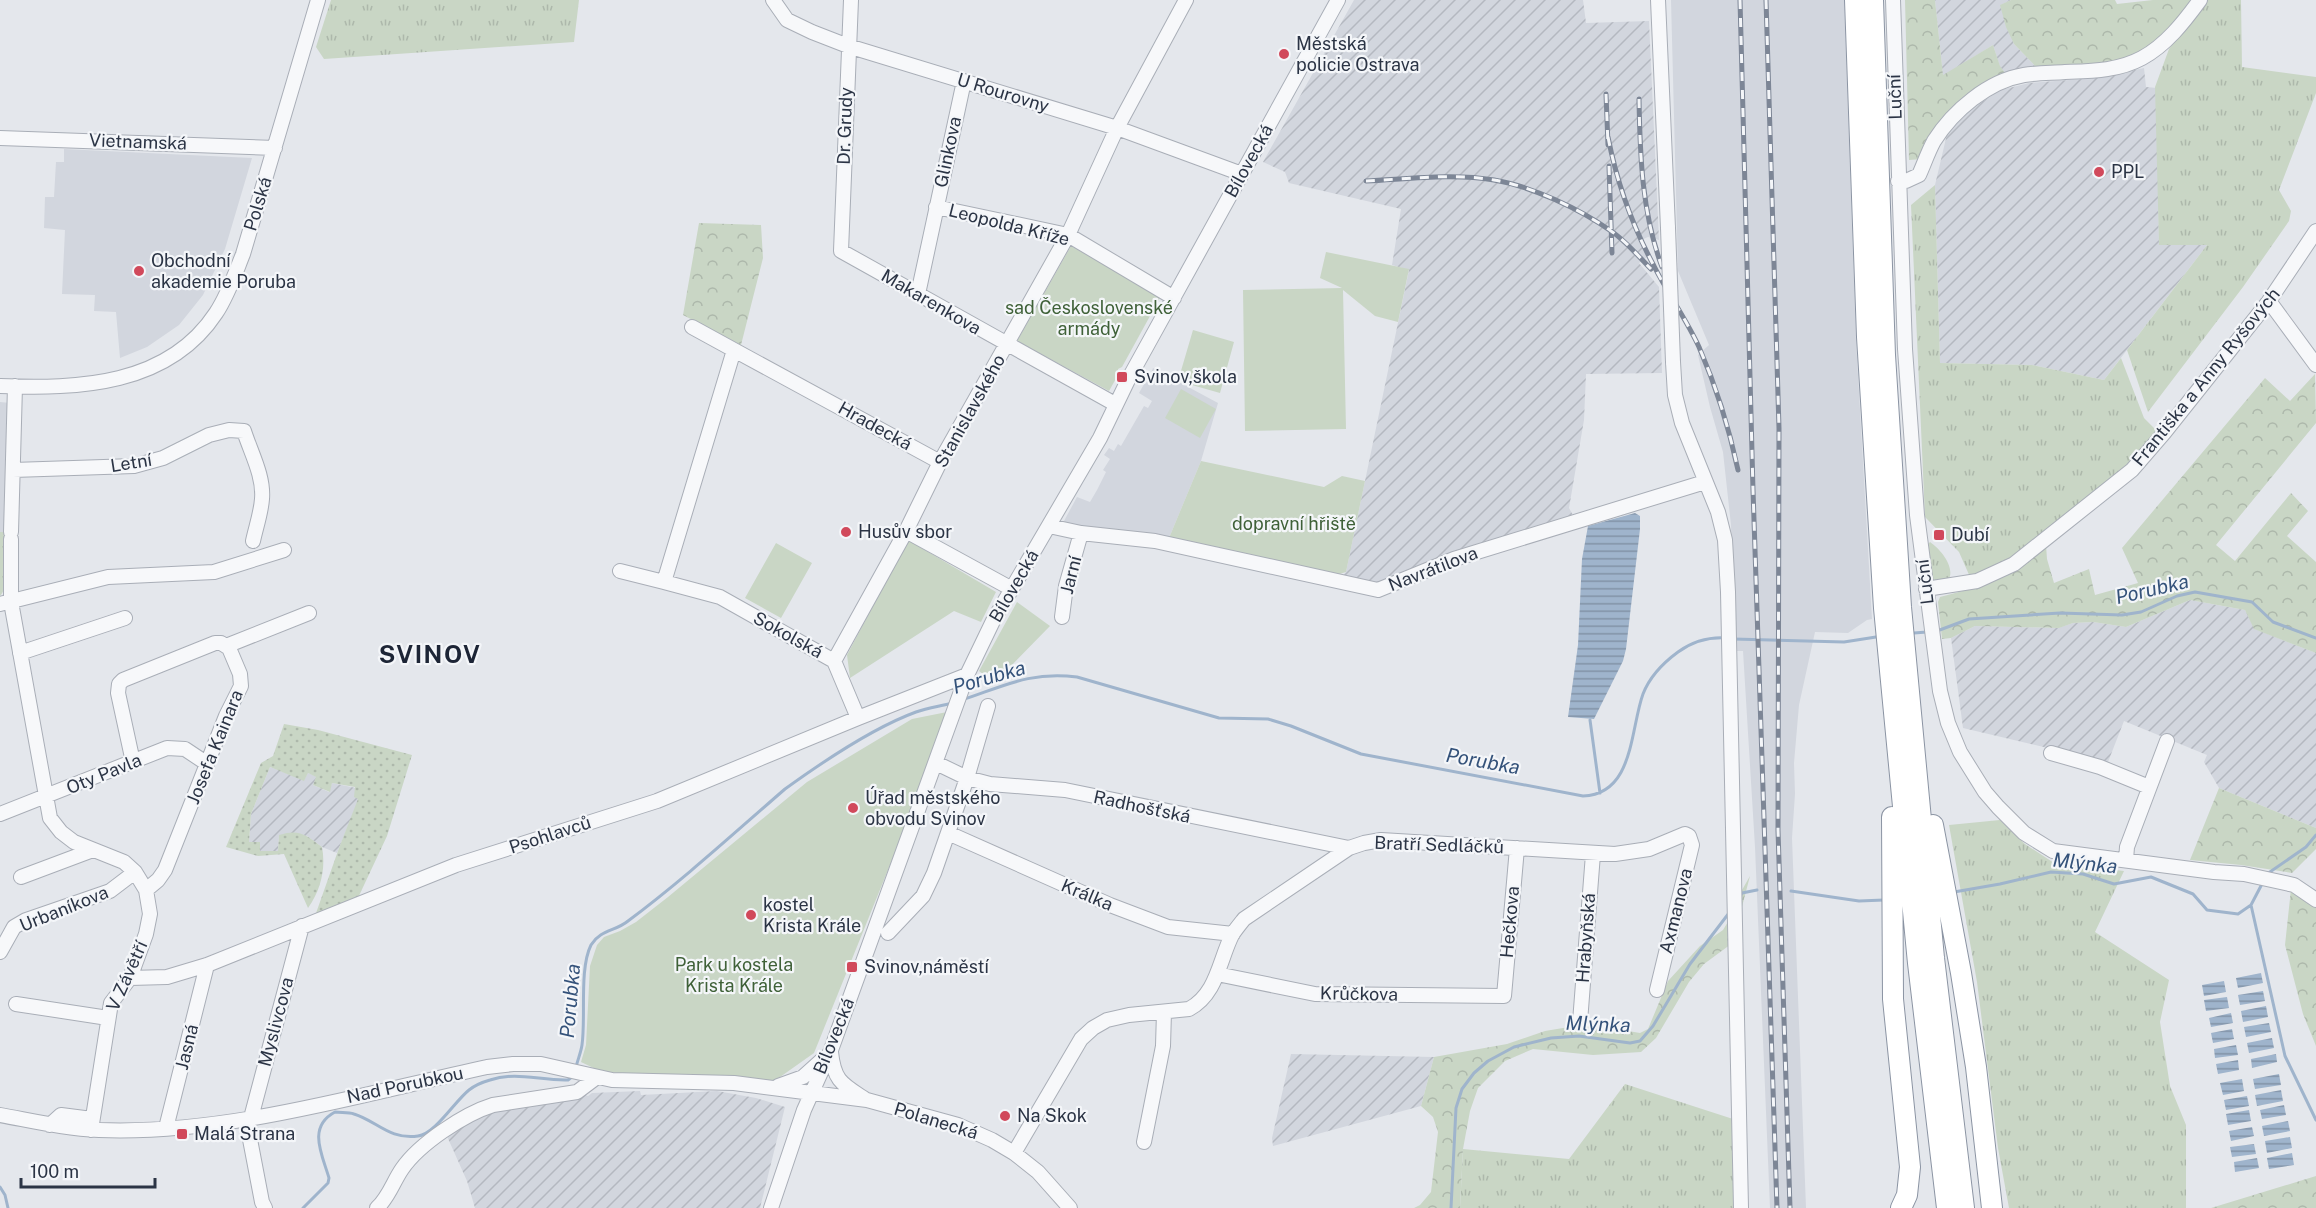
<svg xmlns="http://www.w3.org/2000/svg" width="2316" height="1208" font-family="'Public Sans',sans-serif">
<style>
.built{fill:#d2d6de}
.industrial{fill:url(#industrial-furrows)}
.grass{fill:url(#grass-tufts)}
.forest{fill:url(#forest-crowns)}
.park{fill:#c9d6c5}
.garden{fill:url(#garden-dots)}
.water{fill:url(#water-rules)}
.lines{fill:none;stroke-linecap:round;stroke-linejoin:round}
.stream{stroke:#9fb4cc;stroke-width:3}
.minor-casing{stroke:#a9aeb7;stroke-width:16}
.highway-casing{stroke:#8b94a3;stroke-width:22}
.minor{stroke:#f7f8fa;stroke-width:14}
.highway{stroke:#fff;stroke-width:20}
.rail-casing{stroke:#7d8696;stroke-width:5}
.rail{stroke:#f4f6f9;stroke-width:3;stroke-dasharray:9;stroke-linecap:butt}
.minor-bridge-casing{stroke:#a9aeb7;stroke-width:16;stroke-linecap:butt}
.minor-bridge{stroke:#f7f8fa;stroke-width:14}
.poi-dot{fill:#d1495b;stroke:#f4f6f9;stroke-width:2}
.labels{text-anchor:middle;stroke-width:4.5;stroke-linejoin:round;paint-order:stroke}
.poi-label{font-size:18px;fill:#2b3445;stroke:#f4f6f9;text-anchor:start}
.street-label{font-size:18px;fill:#2b3445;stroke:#f4f6f9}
.park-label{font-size:18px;fill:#3f6138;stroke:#f4f6f9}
.water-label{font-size:20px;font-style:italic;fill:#34527a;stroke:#f4f6f9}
.district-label{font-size:24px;font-weight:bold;letter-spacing:1.5px;fill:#1d2536;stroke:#f4f6f9}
</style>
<defs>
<pattern id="industrial-furrows" width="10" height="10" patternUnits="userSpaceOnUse" patternTransform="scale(1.5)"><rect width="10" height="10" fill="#d2d6de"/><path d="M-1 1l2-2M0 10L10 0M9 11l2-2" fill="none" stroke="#b4b8c0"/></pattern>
<pattern id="grass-tufts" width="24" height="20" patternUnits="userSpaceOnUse" patternTransform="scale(1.5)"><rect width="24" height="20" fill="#c9d6c5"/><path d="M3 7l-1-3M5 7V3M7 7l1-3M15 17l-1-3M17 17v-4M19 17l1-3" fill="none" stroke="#adb8ab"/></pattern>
<pattern id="forest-crowns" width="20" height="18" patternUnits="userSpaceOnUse" patternTransform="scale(1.5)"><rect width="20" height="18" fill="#c9d6c5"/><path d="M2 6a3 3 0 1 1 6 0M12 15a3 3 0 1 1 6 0" fill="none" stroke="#adb8ab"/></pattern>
<pattern id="garden-dots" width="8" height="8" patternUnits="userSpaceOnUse" patternTransform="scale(1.5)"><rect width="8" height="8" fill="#c9d6c5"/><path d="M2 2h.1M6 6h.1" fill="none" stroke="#adb8ab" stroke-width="1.8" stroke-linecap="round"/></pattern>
<pattern id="water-rules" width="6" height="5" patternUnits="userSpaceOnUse" patternTransform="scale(1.5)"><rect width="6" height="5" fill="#9fb4cc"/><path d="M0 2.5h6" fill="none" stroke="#8293a7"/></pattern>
</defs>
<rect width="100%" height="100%" fill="#e4e7ec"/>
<path class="built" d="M1671 0H1844L1856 340 1872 619 1867 620 1848 633 1815 632 1799 705 1794 763 1795 794 1792 838 1806 1208H1770L1755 847 1743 651H1735L1731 525 1723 452 1710 407 1698 355 1709 345 1678 271Z
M64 149 252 158 225 249 203 295 179 325 147 347 120 358 116 312 94 311 95 295 62 294 65 230 44 228 45 197H54L56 162H64Z
M1153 368 1218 403 1201 461 1169 538 1068 525 1064 521 1077 497 1090 502 1097 490 1106 472 1103 470 1110 459 1104 455 1109 448 1114 451 1118 444 1121 446 1144 406 1148 408 1152 401 1139 393 1147 379 1151 381 1154 376 1151 373Z
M0 402 10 403 6 532H0Z"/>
<path class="industrial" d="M1354 0H1583L1586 23 1649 21 1659 240 1648 237 1639 241 1647 257 1639 263 1659 287 1662 373 1586 374 1584 420 1569 508 1574 517 1374 585 1339 579 1346 572 1409 270 1392 265 1401 209 1289 183 1285 172 1263 162Z
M1935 0H2011L2001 5 2014 44 2037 68 2005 73 2000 67 1993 45 1943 76Z
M2144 68 2146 87 2157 88 2159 245H2207L2104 380 2032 365 1940 363 1935 185 1947 134 1969 110 2001 90 2029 83 2096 78Z
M2190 600 2245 610 2255 629 2316 653V828L2219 788 2204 762 2207 755 2124 721 2108 762 1963 728 1951 638 1975 626 2058 628 2073 623 2093 622 2126 627Z
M270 767 304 780 308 773 317 777 313 785 329 792 332 783 356 788 359 799 337 853 322 847 307 836 279 835 278 852 260 851 258 843 249 842 251 814Z
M1291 1054 1434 1057 1421 1106 1273 1146 1272 1138Z
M640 1091 641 1095 717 1091 756 1098 785 1107 760 1208H475L467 1181 446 1134 489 1110 583 1094 588 1096 592 1093Z"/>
<path class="grass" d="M331 0H579L574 42 324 59 316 47Z
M2206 0H2241L2242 67 2316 77V93L2279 190 2291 211 2289 221 2243 287 2148 412 2127 350 2207 245H2159L2155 87 2169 49Z
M1935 185 1940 363 2032 365 2104 380 2121 358 2144 418 2159 433 2126 472 2012 558 1970 577 1959 552 1925 517 1911 205Z
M0 532H6C6 548 11 585 0 596Z
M1930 542C1940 549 1955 566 1949 579L1937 582 1931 577 1927 545Z
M2000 820 2025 844 2054 863 2124 871 2095 932 2169 980 2160 1022 2170 1086 2186 1125V1208H2009L1998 1148 1977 982 1949 825Z
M1625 1084 1733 1119 1734 1208H1460L1463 1149 1569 1159Z"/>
<path class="forest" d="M1905 0H1935L1943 75 1993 45 2000 66 2005 73C1955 97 1946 111 1922 159L1909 160Z
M2011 0H2115L2117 4 2153 0H2191C2149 68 2108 65 2037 68L2014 44 2006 27 2000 5Z
M699 223 761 225 763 258 741 345 683 315Z
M2315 374 2316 423 2216 545 2235 561 2291 493 2308 511 2287 536 2316 562V653L2254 629 2245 610 2190 600 2126 627 2093 622 2073 623 2059 628 1975 626 1951 638 1942 639 1938 602 1940 597 1974 588 2046 545 2047 559 2054 583 2089 569 2095 595 2138 583 2122 548 2265 378 2290 401Z
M2219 788 2316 828V849L2292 873 2241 865 2190 860Z
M1750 876 1738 922 1742 936 1704 964 1689 982 1656 1038 1641 1052 1593 1055 1533 1049 1505 1061 1478 1088 1470 1111 1463 1149 1460 1208H1414L1420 1205 1431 1192 1438 1132 1433 1117 1421 1106 1434 1057 1507 1044 1545 1031 1587 1024 1640 1033 1648 1029 1668 981 1700 946 1723 930 1735 910 1738 897Z
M2291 889 2316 906V1046L2303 1014 2285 945Z
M2316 1176V1208H2211Z"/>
<path class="park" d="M1071 246 1161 296 1122 367 1118 369V375L1109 391 1017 341Z
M1326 252 1409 269 1398 322 1375 316 1343 290 1346 429 1245 431 1243 290 1342 288 1320 278Z
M1193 330 1234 342 1220 393 1178 381Z
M1181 389 1216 409 1200 438 1165 418Z
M1201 461 1324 487 1342 476 1365 481 1346 572 1333 576 1169 538Z
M908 540 996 592 981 622 954 611 850 678 847 655Z
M776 543 812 563 781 618 745 598Z
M1017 602 1050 626 1009 668 983 674 979 671Z
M947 712 913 808 814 1053 773 1082 602 1072 581 1062 586 1045 590 966 597 945 604 937 620 931 636 922 668 897 807 782 912 719Z"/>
<path class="garden" d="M284 724 318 730 412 755 387 836 357 900 315 916 339 848 358 799 354 797 355 787 332 783 330 792 313 785 316 777 308 773 304 781 270 767 251 814 249 842H260V851H278L279 835C299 829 305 834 322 847 326 868 321 890 308 908L284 854 258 856 226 847 261 763 273 756Z"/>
<path class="water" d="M1635 513 1640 516V529L1626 649 1623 661 1594 719 1568 717 1578 645 1582 559 1588 526Z
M2261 973 2263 983 2238 988 2236 978Z
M2224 981 2226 992 2204 996 2202 985Z
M2263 991 2265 1001 2240 1005 2238 995Z
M2227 997 2229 1008 2206 1011 2204 1000Z
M2266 1006 2268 1017 2243 1022 2241 1011Z
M2231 1013 2233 1023 2211 1027 2209 1018Z
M2269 1023 2271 1032 2246 1037 2244 1027Z
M2232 1029 2234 1039 2213 1043 2211 1033Z
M2272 1038 2274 1048 2249 1053 2247 1043Z
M2236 1045 2238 1055 2215 1058 2214 1049Z
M2276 1054 2277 1062 2252 1068 2251 1059Z
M2238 1060 2239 1070 2218 1074 2216 1064Z
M2279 1074 2281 1085 2255 1089 2253 1079Z
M2242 1079 2244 1091 2223 1095 2220 1083Z
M2281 1090 2283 1101 2257 1106 2255 1095Z
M2247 1096 2249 1106 2226 1110 2224 1100Z
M2284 1105 2286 1115 2262 1119 2260 1110Z
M2249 1110 2251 1121 2228 1125 2226 1114Z
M2288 1121 2290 1131 2264 1136 2262 1126Z
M2252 1127 2254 1136 2231 1141 2229 1131Z
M2290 1137 2292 1148 2267 1153 2265 1141Z
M2254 1144 2256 1154 2232 1157 2230 1147Z
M2292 1153 2294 1165 2269 1169 2267 1158Z
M2257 1158 2259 1168 2235 1172 2234 1162Z"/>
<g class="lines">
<path class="stream" d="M1937 631 1969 619 2060 613 2122 615 2141 612 2177 596 2195 592 2252 602 2273 622 2316 638
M1914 633 1927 632
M1733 639 1844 642 1876 637
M962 700C1004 686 1031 671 1077 677L1219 718 1268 719 1291 726 1361 754 1583 796C1634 794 1630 730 1643 694 1650 676 1663 663 1678 652 1692 642 1709 637 1726 638
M1590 720 1600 793
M2267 874 2306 847 2316 835
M1791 891 1859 901 1884 900
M1954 892 2000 884 2051 872 2083 874 2114 884 2151 877 2193 894 2207 910 2238 914 2251 905 2263 882
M1739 898 1742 893 1757 890
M2251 905 2285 1056 2316 1120
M576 1067C578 1059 581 1052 582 1045 586 1017 579 969 591 945 600 930 616 931 628 921 683 880 733 834 785 789 821 763 875 727 916 712 928 708 941 706 952 703
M0 1187 5 1195 8 1208
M303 1208 328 1183 329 1178C322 1154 307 1127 335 1112 341 1113 348 1112 354 1114 377 1121 389 1140 418 1136 435 1134 455 1101 469 1090 474 1086 483 1082 490 1080 516 1071 541 1081 568 1080L573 1076
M1451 1208 1456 1108 1462 1089 1474 1073 1488 1061 1514 1047 1551 1038 1579 1036 1630 1043 1640 1041 1653 1026 1690 964 1729 913"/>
<g class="minor-casing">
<path id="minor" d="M773 0 787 20 812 32 848 46 1117 128 1242 174
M851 0 841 251 1115 404
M1658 0 1668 228
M1893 0 1905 349 1917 515 1940 691 1948 723 1960 752 1985 792 1998 807 2024 833 2053 851 2214 872 2244 874 2294 885 2316 900
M0 138 275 148
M1898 181H1906L1919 175C1924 164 1928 152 1934 141 1953 111 1988 81 2024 75 2037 73 2052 73 2065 72 2091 71 2118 71 2142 58 2166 45 2184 22 2200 0
M936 207 1068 235 1174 298
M918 294 964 81
M2269 301 2316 365
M692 327 734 350
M1673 362 1675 395 1682 423 1718 512 1725 540 1728 592 1741 1208
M0 386C78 389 168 386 216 313 228 295 235 274 243 254L318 0
M13 470 134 466 163 458 209 435 229 430 244 431C251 453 264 476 262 499 261 513 256 527 253 541
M1049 526 1081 533 1155 541 1378 590 1454 559 1705 482
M906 531 1012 589
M11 532 15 386
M11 539V602L50 818 61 832 74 842 124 862 135 872 146 890 150 914 146 934 130 978 111 1003 91 1130
M620 571 664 582
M1926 589 1977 581 2014 564 2132 470 2164 433 2269 301 2316 231
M0 604 108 577 214 572 284 550
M1062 617 1066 586 1081 533
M226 646 309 613
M20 653 125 618
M834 661 906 531 940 462 1068 235 1117 128 1186 0
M858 718 834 661 720 597 664 582 734 350 940 462
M2051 753 2100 767 2149 787
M133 762 118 693 119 684 123 680 215 643H221L229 648 240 674 241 686 226 716 165 870 158 880 146 890
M936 763 967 778 990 784 1065 790 1349 848
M0 814 167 748 185 749 206 763
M948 833 1110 905 1168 927 1233 934
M2126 860 2127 847 2167 741
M21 877 93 850
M888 933 923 896 934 873 967 778 988 706
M0 952 14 927 26 920 110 891 135 872
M1217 974 1315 994 1504 996 1517 848
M130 978 167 977 207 965 456 865 657 801 858 718 967 675
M16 1004 108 1018
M1580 1022 1593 854
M831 1052C834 1081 842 1084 865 1099
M778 1086 803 1077 823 1059
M0 1115C33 1121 66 1129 99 1130 227 1135 362 1094 487 1067L513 1064H541L612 1080 734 1083 867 1100 958 1125 992 1140 1014 1153 1038 1172 1070 1208
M50 1125 61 1115 92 1119
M166 1128 207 965
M1144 1142 1163 1046 1164 1012
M1014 1153 1081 1039 1093 1028 1107 1020 1129 1015 1189 1009C1217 994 1219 961 1232 935 1235 930 1240 924 1244 919L1349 848 1364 843 1381 840 1615 854 1649 849 1685 834 1689 836 1692 845 1657 990
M265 1208 262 1202 248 1129 302 926
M377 1208C389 1197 393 1182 402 1169 419 1144 464 1114 493 1105L577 1092 597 1077
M771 1208 804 1110 831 1050 967 675 993 621 1100 438 1128 380 1338 0"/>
</g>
<g class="highway-casing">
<path id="highway" d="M1855 0 1867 337 1884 608 1918 963 1947 1208
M1873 0 1885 355 1901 607 1934 958 1964 1208
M1892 817 1893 999 1910 1167 1907 1195 1901 1208
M1933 825 1961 973 1976 1067 1992 1208"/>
</g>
<use href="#minor" class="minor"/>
<use href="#highway" class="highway"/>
<g class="rail-casing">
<path id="rail" d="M1740 0 1753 490 1777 1208
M1766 0 1779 428 1778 830 1790 1208
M1606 94 1608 145
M1639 99C1640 157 1642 213 1662 267
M1608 137C1617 183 1632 225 1654 266 1668 294 1686 319 1699 347 1716 386 1729 428 1738 470
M1609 166 1612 253
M1366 181C1408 179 1453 173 1494 180 1531 186 1580 209 1611 231 1626 241 1638 256 1651 269"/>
</g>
<use href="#rail" class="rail"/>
<g class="minor-bridge-casing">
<path id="minor-bridge" d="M1668 228 1673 362"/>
</g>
<use href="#minor-bridge" class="minor-bridge"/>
</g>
<g class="poi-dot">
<circle cx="1284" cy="54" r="6"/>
<circle cx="2099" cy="172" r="6"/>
<circle cx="139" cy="271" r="6"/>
<rect x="1116" y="371" width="12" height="12" rx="3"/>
<circle cx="846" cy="532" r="6"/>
<rect x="1933" y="529" width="12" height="12" rx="3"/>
<circle cx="853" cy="808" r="6"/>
<circle cx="751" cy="915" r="6"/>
<rect x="846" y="961" width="12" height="12" rx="3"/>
<circle cx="1005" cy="1116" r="6"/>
<rect x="176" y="1128" width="12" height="12" rx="3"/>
</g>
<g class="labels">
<g class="poi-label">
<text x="1296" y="50">Městská<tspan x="1296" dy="21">policie Ostrava</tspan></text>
<text x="2111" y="178">PPL</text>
<text x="151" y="267">Obchodní<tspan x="151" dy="21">akademie Poruba</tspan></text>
<text x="1134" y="383">Svinov,škola</text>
<text x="858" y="538">Husův sbor</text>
<text x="1951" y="541">Dubí</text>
<text x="865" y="804">Úřad městského<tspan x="865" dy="21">obvodu Svinov</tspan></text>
<text x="763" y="911">kostel<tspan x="763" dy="21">Krista Krále</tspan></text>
<text x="864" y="973">Svinov,náměstí</text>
<text x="1017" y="1122">Na Skok</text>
<text x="194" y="1140">Malá Strana</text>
</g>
<g class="street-label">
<text transform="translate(1003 93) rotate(17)" y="6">U Rourovny</text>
<text transform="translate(1895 97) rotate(-92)" y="6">Luční</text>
<text transform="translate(845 126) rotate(-88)" y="6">Dr. Grudy</text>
<text transform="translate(138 142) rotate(2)" y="6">Vietnamská</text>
<text transform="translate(948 152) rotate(-78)" y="6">Glinkova</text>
<text transform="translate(1249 161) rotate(-61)" y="6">Bílovecká</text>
<text transform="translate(258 204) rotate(-73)" y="6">Polská</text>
<text transform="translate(1009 225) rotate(14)" y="6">Leopolda Kříže</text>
<text transform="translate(931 302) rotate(30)" y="6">Makarenkova</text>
<text transform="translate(2206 377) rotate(-51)" y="6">Františka a Anny Ryšových</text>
<text transform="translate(970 411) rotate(-61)" y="6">Stanislavského</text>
<text transform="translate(875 426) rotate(29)" y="6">Hradecká</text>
<text transform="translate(131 463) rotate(-9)" y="6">Letní</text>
<text transform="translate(1433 569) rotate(-21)" y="6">Navrátilova</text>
<text transform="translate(1071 575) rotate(-76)" y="6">Jarní</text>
<text transform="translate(1925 582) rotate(-97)" y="6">Luční</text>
<text transform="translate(1014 586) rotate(-60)" y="6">Bílovecká</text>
<text transform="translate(788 635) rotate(29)" y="6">Sokolská</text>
<text transform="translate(215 747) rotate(-68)" y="6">Josefa Kainara</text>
<text transform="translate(104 774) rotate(-22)" y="6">Oty Pavla</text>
<text transform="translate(1142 807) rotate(12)" y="6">Radhošťská</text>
<text transform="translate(550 835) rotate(-18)" y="6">Psohlavců</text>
<text transform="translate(1439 845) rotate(2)" y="6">Bratří Sedláčků</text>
<text transform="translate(1087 895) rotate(23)" y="6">Králka</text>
<text transform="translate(64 909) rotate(-22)" y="6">Urbaníkova</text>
<text transform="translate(1676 911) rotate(-76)" y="6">Axmanova</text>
<text transform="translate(1510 922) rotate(-85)" y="6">Hečkova</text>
<text transform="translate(1586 938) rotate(-86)" y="6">Hrabyňská</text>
<text transform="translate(127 976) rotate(-66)" y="6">V Závětří</text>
<text transform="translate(1359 994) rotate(1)" y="6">Krůčkova</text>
<text transform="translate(276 1022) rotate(-75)" y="6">Myslivcova</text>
<text transform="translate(834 1036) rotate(-68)" y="6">Bílovecká</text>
<text transform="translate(187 1047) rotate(-76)" y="6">Jasná</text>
<text transform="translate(405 1085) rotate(-12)" y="6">Nad Porubkou</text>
<text transform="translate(936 1121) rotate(17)" y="6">Polanecká</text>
</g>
<g class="park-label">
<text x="1089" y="314">sad Československé<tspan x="1089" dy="21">armády</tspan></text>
<text x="1294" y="530">dopravní hřiště</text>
<text x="734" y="971">Park u kostela<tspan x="734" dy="21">Krista Krále</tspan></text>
</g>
<g class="water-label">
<text transform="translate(2152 589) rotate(-13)" y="7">Porubka</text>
<text transform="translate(989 677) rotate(-16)" y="7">Porubka</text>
<text transform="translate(1483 761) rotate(10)" y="7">Porubka</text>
<text transform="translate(2085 863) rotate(6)" y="7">Mlýnka</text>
<text transform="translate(570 1001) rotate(-85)" y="7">Porubka</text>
<text transform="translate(1598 1024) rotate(2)" y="7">Mlýnka</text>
</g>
<g class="district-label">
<text x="430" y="663">SVINOV</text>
</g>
</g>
<path d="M21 1178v9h134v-9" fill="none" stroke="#2b3445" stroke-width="3"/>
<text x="30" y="1178" font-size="18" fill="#2b3445" stroke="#f4f6f9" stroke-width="4.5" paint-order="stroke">100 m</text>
</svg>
